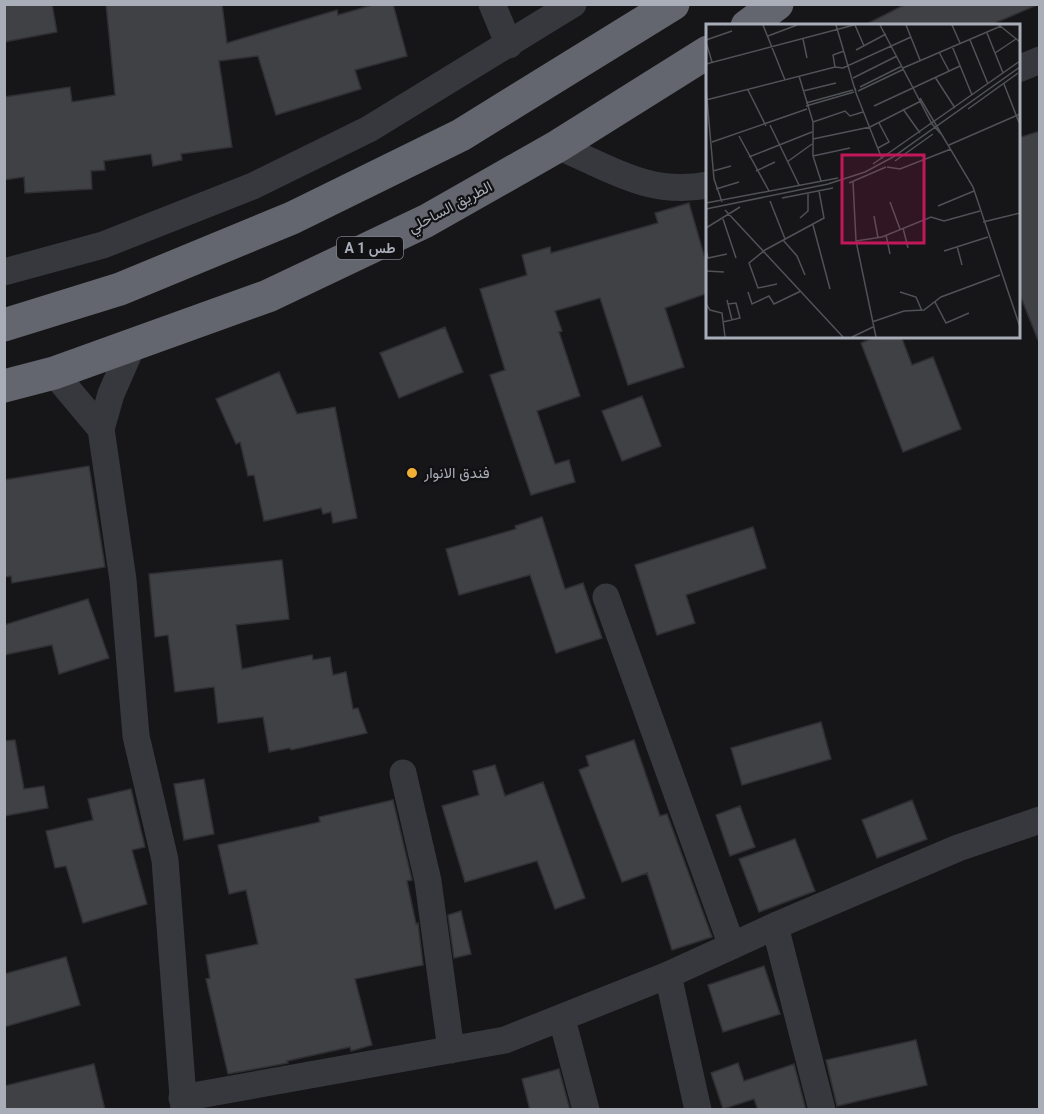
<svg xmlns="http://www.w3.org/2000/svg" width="1044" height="1114" font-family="Roboto,Vazirmatn,sans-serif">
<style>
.building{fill:#404145;stroke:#303034;stroke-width:1.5}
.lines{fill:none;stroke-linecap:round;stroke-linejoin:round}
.street{stroke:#37383d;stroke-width:27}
.highway{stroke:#63666e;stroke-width:33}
.poi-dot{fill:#f2b134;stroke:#111113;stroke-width:2}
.labels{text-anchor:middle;stroke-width:4.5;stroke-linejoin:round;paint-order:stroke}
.shield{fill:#111113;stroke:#7b7e86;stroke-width:1.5}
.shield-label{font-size:14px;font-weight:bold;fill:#a8adb8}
.street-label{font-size:15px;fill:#a8adb8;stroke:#111113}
.poi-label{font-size:15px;fill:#a8adb8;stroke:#111113;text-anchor:start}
.inset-road{fill:none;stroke:#505258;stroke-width:1.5}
.view{fill:#c2185b;fill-opacity:0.15;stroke:#c2185b;stroke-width:3}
.inset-edge{fill:none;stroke:#a8adb8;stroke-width:3}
</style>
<rect width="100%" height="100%" fill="#161618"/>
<path class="building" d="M4 4H52L57 32 4 42Z
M106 4H222L227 43 337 10 338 15 376 4H393L407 56 355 70 361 89 276 115 258 56 219 61 232 147 181 154 182 160 153 166 151 154 104 161 105 170 91 171 92 189 25 193 24 177 4 180V97L70 87 72 102 115 95Z
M906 4H1037V5L988 26H863Z
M1040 131V340H1038L1018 290V138Z
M689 203 708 269V293L665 308 684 367 628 385 600 298 555 311 562 331 559 332 580 396 537 411 555 464 569 460 575 482 531 495 490 375 505 370 480 289 527 275 522 255 550 247 551 253 658 223 655 213Z
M445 327 463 372 399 398 380 353Z
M878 336H901L912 365 933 357 961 429 903 452 861 343Z
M279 372 297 414 335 407 357 518 333 523 331 512 323 514 321 508 264 521 254 475 248 476 240 442 236 444 216 399Z
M642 396 661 446 622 461 602 411Z
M89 466 105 567 12 583 11 576 4 577V480Z
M542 517 565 589 583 583 602 638 556 653 530 575 459 595 446 549 516 529 515 526Z
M753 527 766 568 686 595 695 623 657 635 635 565Z
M282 560 289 619 236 625 242 669 312 655 313 660 330 657 333 675 346 672 353 709 358 708 367 733 291 750 290 748 269 752 263 717 218 723 214 687 175 692 168 635 155 637 149 574Z
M88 599 109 658 59 674 52 645 4 655V625Z
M821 722 831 759 742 785 731 748Z
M15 740 24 789 44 786 48 808 4 816V741Z
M634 740 660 816 667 814 712 937 672 950 647 873 622 882 579 770 589 766 586 756Z
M495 765 505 796 543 782 585 898 555 909 537 861 465 882 442 806 479 795 473 771Z
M204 779 214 834 184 840 174 784Z
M131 789 145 847 132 850 147 904 83 923 66 866 55 868 46 831 93 820 88 799Z
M393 800 412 880 407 881 416 924 418 923 423 965 355 979 372 1045 351 1051 350 1047 287 1061 288 1063 228 1074 206 979 210 978 206 955 258 944 246 890 229 894 218 845 320 822 319 817Z
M912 800 927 839 877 858 862 820Z
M740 806 755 847 730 856 716 815Z
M795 839 815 891 759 912 739 859Z
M461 911 471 954 454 958 448 915Z
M66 957 80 1005 4 1027V974Z
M764 966 780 1014 723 1032 708 985Z
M916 1040 927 1085 837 1106 826 1060Z
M738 1063 744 1081 794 1064 806 1110H758L754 1099 723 1109 711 1073Z
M94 1064 105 1110H4V1086Z
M559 1069 570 1110H530L522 1079Z"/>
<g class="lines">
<path class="street" d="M492 4 509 45
M1018 69 1040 60
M558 146C611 169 649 196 708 185
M4 272 103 245 253 186 369 129 573 4
M133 344 111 394 101 429 123 580 136 736 165 860 184 1110
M54 373 101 429
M606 597 732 946
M403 773 428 881 451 1050
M775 926 822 1110
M668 975 698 1110
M562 1019 586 1110
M182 1098 505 1040 668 975 775 926 958 848 1040 820"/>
<path class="highway" d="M747 26 777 4
M4 325 120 289 292 218 461 135 673 4
M4 386 54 373 268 296 426 221 558 146 708 52"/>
</g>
<circle class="poi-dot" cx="412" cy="473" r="6"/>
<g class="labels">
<rect class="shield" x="337" y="237" width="66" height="22" rx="4.5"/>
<g class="shield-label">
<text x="370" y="253">A 1 طس</text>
</g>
<g class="street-label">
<text transform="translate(450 207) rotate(-28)" y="5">الطريق الساحلي</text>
</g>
<g class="poi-label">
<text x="424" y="478">فندق الانوار</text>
</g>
</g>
<g transform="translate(706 24)">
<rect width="314" height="314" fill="#161618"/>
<path class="inset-road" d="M57 1 79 56M130 1 150 69 149 64M149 1 158 22M174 1 226 100 236 111M200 1 214 36M246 1 254 19M293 1 314 18M281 9 297 49M62 12 91 1M97 15 101 34M0 16 26 7M264 16 282 60M0 18 6 38M246 22 266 71M150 26 180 10M233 28 243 47M289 29 310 15M0 40 148 1M129 43 127 31 138 27M197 44 295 2M93 52 107 98V132L115 157M229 53 249 84M147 54 191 32M298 60 314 101M154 63 196 42M0 64 8 155 16 178M42 66 60 102M97 67 130 59M152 67 198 45M150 69 176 135M214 74 267 163 314 303M0 76 129 43 137 44 205 13M100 79 147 66M100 82 148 68M168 82 254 42M197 85 214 109M262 85 312 49M107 98 139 87 144 92 157 88M64 101 93 161M33 112 63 167M107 115 164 103 215 77M6 118 101 85M243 121 314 90M172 124 183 118 173 99M107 132 144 124M43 133 106 108M189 137 227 110M81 138 106 120M167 140 314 37M181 143 194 145 245 125M7 147 25 142M50 147 69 138M147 158 150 217 170 313M143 159 180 143M10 165 33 158M76 174 127 164M64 177 79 215M184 178 194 205M0 179 132 154M232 182 268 167M0 185 122 160 159 148 187 133 314 43M19 186 137 313M168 192 172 214M94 194 102 187V170M17 195 30 234M277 198 314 189M107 201 124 265M0 204 34 183M197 204 202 224M180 211 184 230M77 216 91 232 99 251M150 217 176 213 225 193 238 197 274 187M251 222 256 241M0 226 2 234 21 230M238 227 282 213M0 247 18 248M71 260 52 264 43 239 59 226 118 194 113 167M42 268 46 280 63 272 68 280 95 267M194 268 210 273 216 287M21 276 26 296M229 278 240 299 263 289M0 280 4 286 16 289 19 313M17 298 34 294 30 279 22 280M166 298 198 287 218 286 235 273 294 251M146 313 167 303"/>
<path class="view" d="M136 131H218V219H136Z"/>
<rect width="314" height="314" class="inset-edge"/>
</g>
<rect width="1044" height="1114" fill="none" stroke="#a8adb8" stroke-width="12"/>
</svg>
